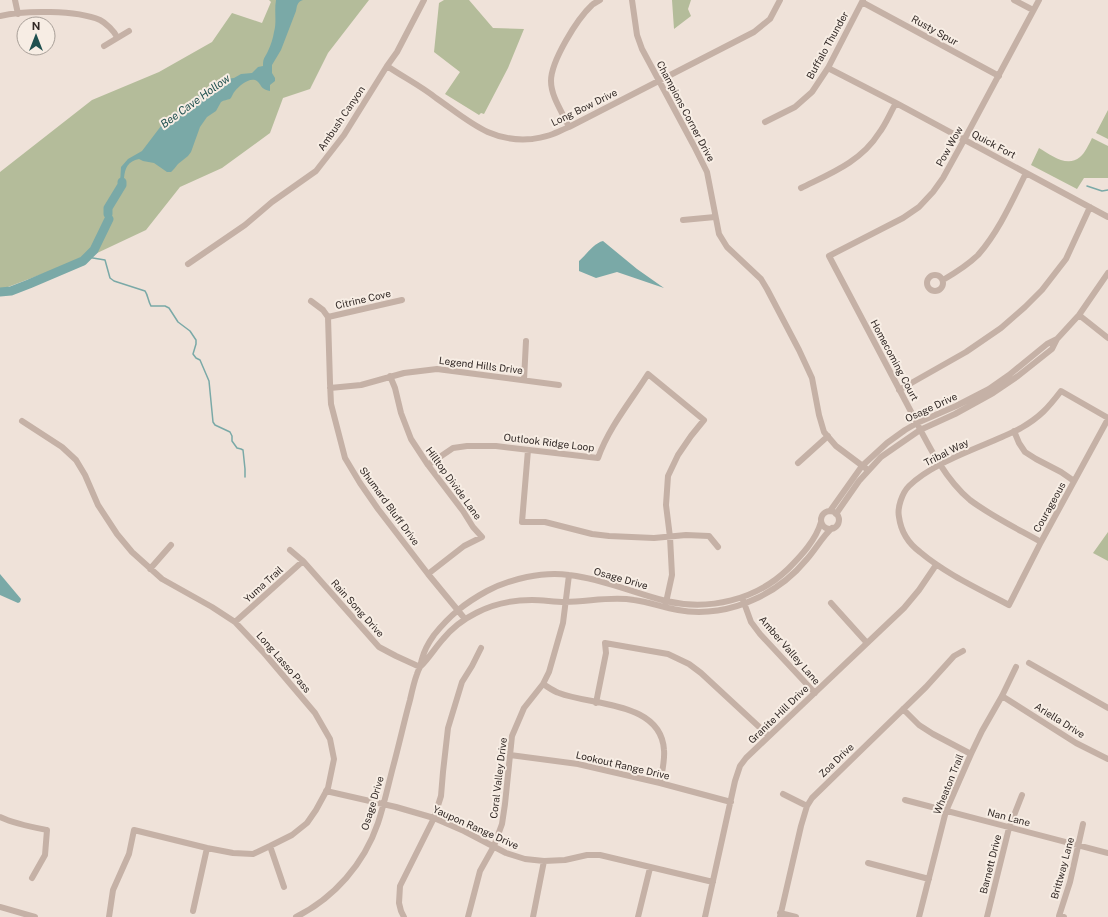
<svg xmlns="http://www.w3.org/2000/svg" width="1108" height="917" font-family="'Public Sans',sans-serif">
<style>
.green{fill:#b4bc9a}
.water{fill:#7aa9a7}
.lines{fill:none;stroke-linecap:round;stroke-linejoin:round}
.stream{stroke:#7aa9a7;stroke-width:1.5}
.river{stroke:#7aa9a7;stroke-width:9}
.minor{stroke:#c5b1a6;stroke-width:6}
.labels{text-anchor:middle;stroke-width:4;stroke-linejoin:round;paint-order:stroke}
.street-label{font-size:10px;fill:#322926;stroke:#f7ede4}
.water-label{font-size:11px;font-style:italic;fill:#1f504f;stroke:#f7ede4}
</style>
<rect width="100%" height="100%" fill="#efe2d9"/>
<path class="green" d="M269 0H369L328 53 310 89 283 98 270 133 222 168 180 187 146 230 95 254 0 290V172L92 100 159 72 212 42 232 13 262 23 271 2Z
M444 0H469L493 28 524 29 508 68 484 114 481 113 479 115 445 94 460 72 434 52 439 3Z
M672 0H691L688 9 691 16 674 29Z
M1108 110V139L1096 133Z
M1092 138 1108 146V178H1084L1077 189 1031 165 1039 148C1051 155 1067 168 1080 157 1085 153 1089 144 1092 138Z
M1108 532V561L1093 553Z"/>
<path class="water" d="M276 0H303C297 2 297 6 296 11L281 50 272 65V73L275 78V81L270 85V91C259 89 262 83 255 80 248 78 239 86 235 91 233 93 232 97 230 99 227 100 224 100 221 102L216 111 207 117 200 127 191 152 188 156 178 164 174 169 171 172H167L154 163 143 161 139 159C128 161 125 168 124 178 124 180 125 183 124 185 123 189 120 190 117 192L120 184 121 167 128 159 142 151 161 126 172 115 192 101 211 85 222 82 226 79 234 78 241 74 252 73 258 67 263 66C263 57 265 58 268 51 271 45 273 38 274 32 277 22 274 11 276 0Z
M603 241 637 269 664 288 617 272 596 278 579 271V261C586 255 594 243 603 241Z
M0 574 21 599 20 602 18 603 0 595Z"/>
<g class="lines">
<path class="stream" d="M1087 186 1102 191 1108 190
M87 257 105 260 110 278 114 281 145 291C148 295 148 301 151 306H165L169 308 178 322 190 331 196 340V344L193 354 196 358 200 360 209 381 213 422 215 425 230 432 232 436V441L237 448 241 449 243 450 245 469V477"/>
<path class="river" d="M108 214V208L122 185V182
M0 292 11 291 29 284 83 261 94 250 109 219"/>
<path class="minor" d="M15 0 18 14
M632 0 637 35 642 49 694 146 707 172 719 234 727 247 761 279 767 289 799 350 812 378 819 415 824 432 836 446 868 470
M1014 0 1033 10
M1039 0 964 140 943 178 933 192 919 207 903 218 829 256C855 306 881 355 907 404 924 436 942 477 970 500 991 516 1018 529 1041 542
M862 2 999 76
M0 16C24 10 77 10 100 20 106 23 114 31 117 37
M104 46 129 31
M387 66C403 77 421 86 436 98 468 120 490 143 532 139 538 138 546 137 553 134 558 132 564 129 569 127L754 32 770 19 780 0
M828 68 896 103 1108 217
M765 122 795 107 812 92 828 68 863 0
M569 127C563 113 551 97 551 81 551 61 577 19 592 5 594 3 597 2 600 0
M801 188C829 174 861 162 879 133 886 124 890 113 896 103
M683 220 715 217
M188 264 245 225 272 202 316 171 344 135 387 66 397 52 424 0
M927 283a8 8 0 1 1 16 0a8 8 0 1 1-16 0Z
M943 280C955 273 968 265 978 255 999 231 1012 201 1026 173
M311 301 323 310 328 317 330 383 331 404 345 458 360 483 378 509 428 574 465 619
M1079 315 1108 338
M328 317 402 300
M390 376 395 388 401 413 411 439 428 465 463 511 473 527 482 537 464 546 428 574
M524 380 526 341
M330 388 361 385 404 373 437 369 559 385
M899 390 966 352 1001 328 1025 307 1042 290 1066 259 1090 207
M1108 418 1061 391C1048 408 1040 417 1021 428 1015 431 1009 434 1002 437 973 450 931 464 909 486 902 493 897 508 899 517 901 532 908 543 920 552 946 574 979 589 1009 605L1041 542 1108 419
M22 421 62 447 76 460 85 475 98 505 117 534 132 552 162 579 212 607 235 622 264 653 315 713 330 739 334 759 328 788 316 810 307 823 292 835 270 846 253 854 233 853 207 848 134 830 129 854 113 890 109 917
M1014 431 1019 443 1025 452 1036 459 1061 472 1074 481
M528 450 522 522H545L592 534 609 536 654 538 686 535 709 536 718 547
M798 463 828 436
M428 465 453 448 467 446H496L598 458C609 427 631 401 648 374L704 420 691 436 678 455 668 476 666 505 670 537 672 575 665 607
M830 511 862 466 887 443 905 430 917 423 956 406 989 389 1009 375 1047 344 1057 339
M821 520a9 9 0 1 1 18 0a9 9 0 1 1-18 0Z
M836 514 859 481 881 457 920 430 955 414 993 393 1018 376 1052 349 1057 339 1079 315 1108 273
M290 550 303 561 379 647 396 656 420 667
M150 569 171 545
M743 600 751 622 760 634 815 693
M831 603 867 643
M235 622 303 561
M1029 663 1108 708
M420 667C429 658 435 648 443 639 452 628 464 619 476 613 493 604 513 600 532 600 543 600 554 602 565 602 588 602 611 596 634 600 649 602 664 608 678 610 704 615 732 610 755 599 775 590 793 576 807 559 816 549 822 537 832 528
M543 684C548 687 553 691 559 693 592 706 661 701 664 750 665 761 662 772 660 783
M1002 696 1076 743 1108 759
M596 703 606 653 605 643 668 654 689 664 701 673 769 736
M903 709 919 725 933 734 971 754
M510 755 578 764 660 783 731 802
M326 791 396 807 434 818 464 831 506 853 525 859 544 861 565 860 587 855H600L713 882
M783 794 807 806
M905 800 1108 853
M0 817C14 824 31 827 47 830L45 855 32 878
M270 846 284 887
M868 863 929 879
M0 907 35 917
M193 911 207 848
M780 913 796 917
M296 917C334 898 364 864 378 823 384 805 388 786 393 767 399 745 404 722 410 700 412 691 414 682 417 674 418 671 419 669 420 667 421 664 421 662 422 659 424 651 429 642 434 635 450 615 465 603 487 591 510 579 543 571 569 575 603 579 634 593 666 601 709 611 756 600 788 569 801 556 816 540 821 522
M404 917 401 911 399 903 400 886 434 818 441 796 443 772 448 728 462 682 472 666 481 648
M468 917 480 871 494 846 502 824 505 804 512 736 524 708 543 684 549 672 563 623 569 575
M533 917 544 861
M638 917 650 868
M705 917 735 781 740 766 746 758 904 608 919 590 936 565
M780 917 801 826 807 806 812 798 926 687 954 656 963 651
M919 917 946 811 971 754 982 731 1002 696 1016 667
M987 917 1009 828 1022 795
M1064 917 1059 916 1070 882 1083 824"/>
</g>
<g class="labels">
<g class="street-label">
<text transform="translate(935 30) rotate(29)" y="4">Rusty Spur</text>
<text transform="translate(827 45) rotate(-61)" y="4">Buffalo Thunder</text>
<text transform="translate(584 107) rotate(-26)" y="4">Long Bow Drive</text>
<text transform="translate(686 111) rotate(62)" y="4">Champions Corner Drive</text>
<text transform="translate(341 118) rotate(-56)" y="4">Ambush Canyon</text>
<text transform="translate(994 144) rotate(28)" y="4">Quick Fort</text>
<text transform="translate(949 146) rotate(-61)" y="4">Pow Wow</text>
<text transform="translate(363 299) rotate(-13)" y="4">Citrine Cove</text>
<text transform="translate(895 360) rotate(62)" y="4">Homecoming Court</text>
<text transform="translate(481 365) rotate(7)" y="4">Legend Hills Drive</text>
<text transform="translate(931 407) rotate(-25)" y="4">Osage Drive</text>
<text transform="translate(549 442) rotate(7)" y="4">Outlook Ridge Loop</text>
<text transform="translate(946 452) rotate(-27)" y="4">Tribal Way</text>
<text transform="translate(454 483) rotate(54)" y="4">Hilltop Divide Lane</text>
<text transform="translate(390 506) rotate(54)" y="4">Shumard Bluff Drive</text>
<text transform="translate(1049 507) rotate(-61)" y="4">Courageous</text>
<text transform="translate(621 578) rotate(16)" y="4">Osage Drive</text>
<text transform="translate(263 584) rotate(-42)" y="4">Yuma Trail</text>
<text transform="translate(358 608) rotate(48)" y="4">Rain Song Drive</text>
<text transform="translate(790 650) rotate(49)" y="4">Amber Valley Lane</text>
<text transform="translate(284 662) rotate(49)" y="4">Long Lasso Pass</text>
<text transform="translate(778 714) rotate(-44)" y="4">Granite Hill Drive</text>
<text transform="translate(1060 720) rotate(32)" y="4">Ariella Drive</text>
<text transform="translate(836 760) rotate(-44)" y="4">Zoa Drive</text>
<text transform="translate(623 765) rotate(13)" y="4">Lookout Range Drive</text>
<text transform="translate(498 778) rotate(-83)" y="4">Coral Valley Drive</text>
<text transform="translate(948 784) rotate(-68)" y="4">Wheaton Trail</text>
<text transform="translate(372 803) rotate(-73)" y="4">Osage Drive</text>
<text transform="translate(1009 817) rotate(15)" y="4">Nan Lane</text>
<text transform="translate(476 827) rotate(24)" y="4">Yaupon Range Drive</text>
<text transform="translate(990 864) rotate(-76)" y="4">Barnett Drive</text>
<text transform="translate(1062 868) rotate(-75)" y="4">Brittway Lane</text>
</g>
<g class="water-label">
<text transform="translate(195 101) rotate(-36)" y="4">Bee Cave Hollow</text>
</g>
</g>
<g transform="translate(36 36)"><circle r="19" fill="#f7ede4" stroke="#a89f98"/>
<path d="M0-3L7 15L0 10L-7 15Z" fill="#1f504f"/>
<text y="-6" font-size="11" font-weight="bold" text-anchor="middle" fill="#322926">N</text>
</g>
</svg>
